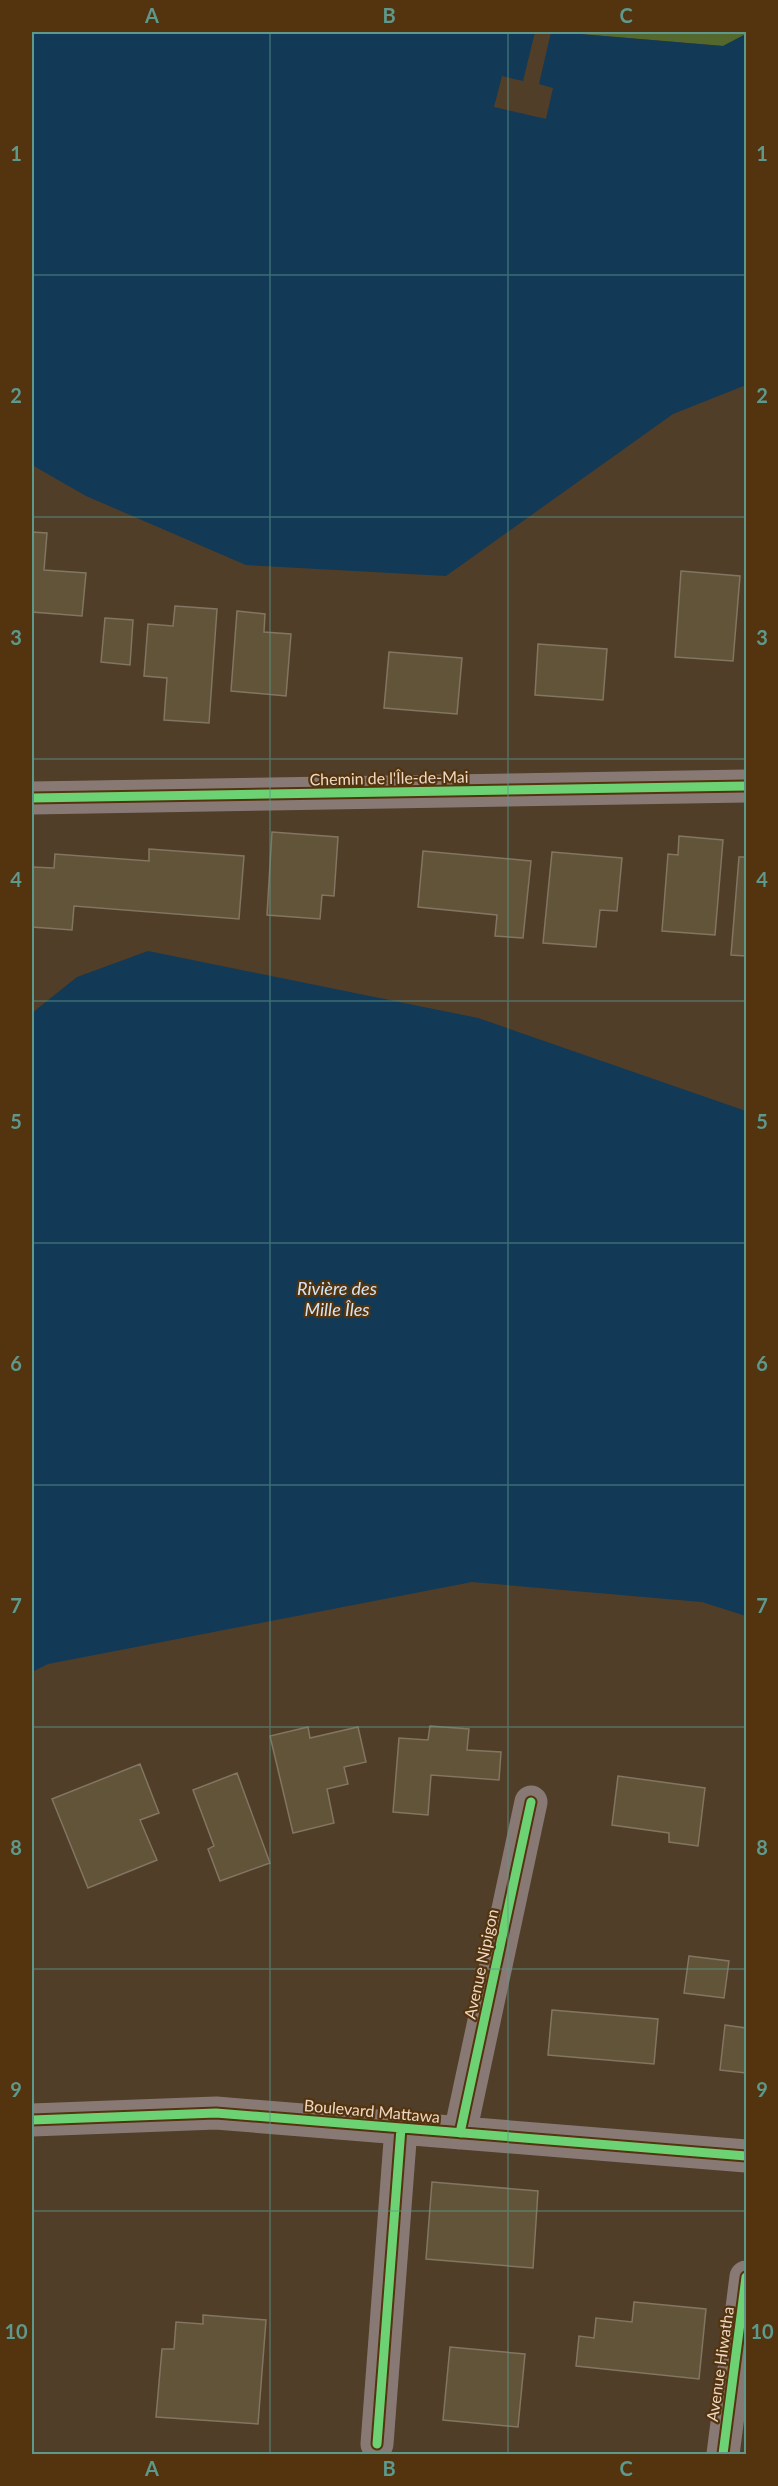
<svg xmlns="http://www.w3.org/2000/svg" width="778" height="2486" font-family="Lato,sans-serif">
<style>
.green{fill:#54672d}
.water{fill:#123956}
.pier{fill:#503e29}
.building{fill:#625439;stroke:#827562;stroke-width:1.5}
.lines{fill:none;stroke-linecap:round;stroke-linejoin:round}
.minor{stroke:#897975;stroke-width:33}
.cycleway-casing{stroke:#54340e;stroke-width:13}
.cycleway{stroke:#6cd273;stroke-width:9}
.grid{fill:none;stroke:#5d998d;stroke-width:1.5;stroke-opacity:0.55}
.labels{text-anchor:middle;stroke-width:4.5;stroke-linejoin:round;paint-order:stroke}
.street-label{font-size:16px;fill:#edd9c6;stroke:#54340e}
.water-label{font-size:18px;font-style:italic;fill:#d2e5f7;stroke:#54340e}
.neatline{fill:none;stroke:#5d998d;stroke-width:2}
.grid-label{font-size:20px;text-anchor:middle;font-weight:bold;fill:#5d998d}
</style>
<rect width="100%" height="100%" fill="#503e29"/>
<path class="green" d="M556 32H746V34L723 46Z"/>
<path class="water" d="M32 32H556L723 46 746 34V385L673 414 446 576 246 565 86 496 32 465Z
M148 951 478 1018 746 1111V1616L702 1602 472 1582 48 1664 32 1672V1013L77 977Z"/>
<path class="pier" d="M535 32H551L539 84 553 88 546 119 494 107 502 76 523 81Z"/>
<path class="building" d="M32 532 47 533 44 570 86 573 82 616 32 612Z
M681 571 740 576 733 661 675 657Z
M175 606 217 609 209 723 164 720 167 678 144 676 148 624 173 626Z
M237 611 265 614 264 632 291 634 286 696 231 691Z
M105 618 133 620 130 665 101 662Z
M538 644 607 649 603 700 535 695Z
M389 652 462 658 457 714 384 708Z
M272 832 338 837 334 896 322 895 320 919 267 915Z
M679 836 723 840 715 935 662 931 668 854 678 855Z
M149 849 244 856 239 919 74 906 72 930 32 927V867L54 868 55 854 149 861Z
M423 851 531 861 523 938 495 936 497 915 418 907Z
M552 852 622 858 617 911 600 910 596 947 543 943Z
M739 857H746V956L731 955Z
M430 1726 469 1729 467 1750 501 1752 499 1780 431 1775 428 1815 393 1812 399 1738 428 1740Z
M308 1727 310 1738 358 1727 366 1762 344 1767 348 1784 327 1789 334 1823 293 1833 270 1736Z
M140 1764 159 1813 140 1820 157 1860 88 1888 52 1799Z
M237 1773 270 1863 220 1881 208 1849 214 1846 193 1790Z
M618 1776 705 1788 698 1846 669 1842V1833L612 1825Z
M689 1956 729 1961 724 1998 684 1993Z
M552 2010 658 2019 654 2064 548 2055Z
M725 2025 746 2028V2073L720 2070Z
M432 2182 538 2191 533 2268 426 2259Z
M634 2302 706 2309 699 2379 576 2366 579 2336 594 2338 596 2318 632 2322Z
M203 2315 266 2320 258 2424 156 2417 162 2349H174L176 2322 203 2324Z
M450 2347 525 2354 518 2427 443 2420Z"/>
<g class="lines">
<path class="minor" d="M32 798 746 786
M32 2120 216 2113 746 2156
M460 2133 531 1802
M377 2444 401 2128
M723 2454 746 2277"/>
<g class="cycleway-casing">
<path id="cycleway" d="M32 798 746 786
M32 2120 216 2113 746 2156
M460 2133 531 1802
M377 2444 401 2128
M723 2454 746 2277"/>
</g>
<use href="#cycleway" class="cycleway"/>
</g>
<path class="grid" d="M270 32V2454M508 32V2454M32 275H746M32 517H746M32 759H746M32 1001H746M32 1243H746M32 1485H746M32 1727H746M32 1969H746M32 2211H746"/>
<g class="labels">
<g class="street-label">
<text transform="translate(389 778) rotate(-1)" y="6">Chemin de l'Île-de-Mai</text>
<text transform="translate(481 1964) rotate(-78)" y="6">Avenue Nipigon</text>
<text transform="translate(372 2111) rotate(5)" y="6">Boulevard Mattawa</text>
<text transform="translate(720 2364) rotate(-82)" y="6">Avenue Hiwatha</text>
</g>
<g class="water-label">
<text x="337" y="1295">Rivière des<tspan x="337" dy="21">Mille Îles</tspan></text>
</g>
</g>
<rect width="778" height="2486" fill="none" stroke="#54340e" stroke-width="66"/>
<rect x="33" y="33" width="712" height="2420" class="neatline"/>
<g class="grid-label">
<text x="152" y="23">A</text>
<text x="389" y="23">B</text>
<text x="626" y="23">C</text>
<text x="16" y="161">1</text>
<text x="762" y="161">1</text>
<text x="16" y="403">2</text>
<text x="762" y="403">2</text>
<text x="16" y="645">3</text>
<text x="762" y="645">3</text>
<text x="16" y="887">4</text>
<text x="762" y="887">4</text>
<text x="16" y="1129">5</text>
<text x="762" y="1129">5</text>
<text x="16" y="1371">6</text>
<text x="762" y="1371">6</text>
<text x="16" y="1613">7</text>
<text x="762" y="1613">7</text>
<text x="16" y="1855">8</text>
<text x="762" y="1855">8</text>
<text x="16" y="2097">9</text>
<text x="762" y="2097">9</text>
<text x="16" y="2339">10</text>
<text x="762" y="2339">10</text>
<text x="152" y="2476">A</text>
<text x="389" y="2476">B</text>
<text x="626" y="2476">C</text>
</g>
</svg>
